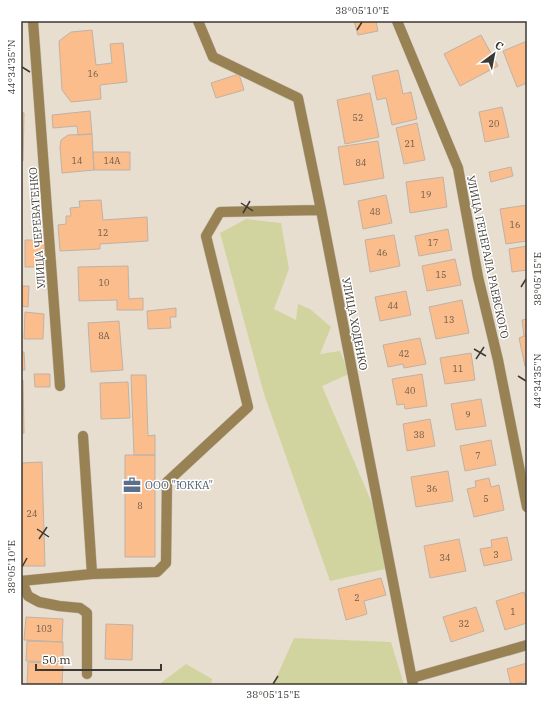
<svg xmlns="http://www.w3.org/2000/svg" width="548" height="706" font-family="'IBM Plex Serif',serif">
<style>
.green{fill:#d1d49f}
.building{fill:#fabd8b;stroke:#bfb2a7}
.lines{fill:none;stroke-linecap:round;stroke-linejoin:round}
.minor-casing{stroke:#c2b9ad;stroke-width:11}
.minor{stroke:#988152;stroke-width:10}
.ticks{fill:none;stroke:#3c3833;stroke-width:1.5}
.labels{text-anchor:middle;stroke-width:3;stroke-linejoin:round;paint-order:stroke}
.number-label{font-size:9px;fill:#6c5949}
.street-label{font-size:11px;fill:#3c3833;stroke:#fff}
.service-label{font-size:11px;fill:#4e5e75;stroke:#fff;text-anchor:start}
.neatline{fill:none;stroke:#3c3833;stroke-width:1.5}
.ticks-label{font-size:10px;text-anchor:middle;fill:#3c3833}
</style>
<rect width="100%" height="100%" fill="#e8ded0"/>
<path class="green" d="M246 219 281 223 289 269 274 309 296 320 298 304 310 309 331 327 320 354 340 351 349 374 322 386 374 508 385 569 330 581 264 394 220 233Z
M294 638 391 642 404 685H273Z
M186 664 212 679 211 685H158Z"/>
<path class="building" d="M354 21H376L378 31 358 35Z
M92 30 96 65 112 63 110 44 123 43 127 82 100 85 101 99 71 102 62 90 59 41 71 32Z
M481 35 498 66 460 86 444 54Z
M527 41V83L517 87 503 51Z
M398 70 403 94 411 92 417 119 392 125 386 98 377 100 372 76Z
M239 74 244 90 216 98 211 83Z
M370 93 379 137 345 144 337 100Z
M502 107 509 137 485 142 479 112Z
M90 111 92 134 78 135 77 126 53 128 52 115Z
M21 113H24L23 161H21Z
M417 123 425 160 404 164 396 128Z
M92 134 94 170 62 173 60 147 61 140 68 135Z
M378 141 384 178 344 185 338 147Z
M93 152H130V170H94Z
M511 167 513 176 491 182 489 172Z
M443 177 447 207 410 213 406 182Z
M21 181H22L21 234Z
M386 195 392 223 363 229 358 201Z
M101 200 103 220 147 217 148 241 100 244V249L60 251 58 225 66 224V216H71L70 208 80 207 79 201Z
M527 205V241L506 244 500 209Z
M448 229 452 250 419 256 415 236Z
M394 235 400 266 370 272 365 240Z
M25 240H45V267H25Z
M527 246V270L512 272 509 249Z
M455 259 461 285 427 291 422 266Z
M128 266 129 299 143 298V310H117V300L79 301 78 267Z
M21 286H29L28 307 21 306Z
M406 291 411 315 380 321 375 297Z
M462 300 469 333 436 339 429 307Z
M176 308V317H170L171 328 148 329 147 311Z
M25 312 44 314 43 339H24Z
M527 319V336H524L522 320Z
M119 321 123 370 91 372 88 323Z
M524 336H527V365L525 366 519 338Z
M420 338 426 364 404 368 403 364 388 367 383 345Z
M21 352H24L25 370H21Z
M471 353 475 380 445 384 440 358Z
M34 374H50V387H35Z
M422 374 427 406 405 409 404 404 397 405 392 379Z
M131 375H146L148 436 155 435V455H134Z
M21 380H23L24 433H21Z
M128 382 130 418 101 419 100 383Z
M481 399 486 426 456 430 451 404Z
M430 419 435 446 407 451 403 424Z
M491 440 496 465 465 471 460 446Z
M125 455H155V557H125Z
M42 462 45 566H21V463Z
M448 471 453 501 416 507 411 477Z
M489 478 491 487 499 485 504 510 474 517 467 489 476 487 475 481Z
M507 537 512 560 484 566 480 549 492 547 491 540Z
M459 539 466 571 430 578 424 546Z
M381 578 386 595 364 601 367 614 346 620 338 589Z
M524 592 527 602V623L505 630 496 601Z
M476 607 484 631 451 642 443 617Z
M26 617 63 619 62 642 24 640Z
M106 624 133 625 132 660 105 659Z
M27 641 63 642V662L26 661Z
M28 662 63 664 62 685H27Z
M527 663V681L511 685 507 669Z"/>
<g class="lines">
<g class="minor-casing">
<path id="minor" d="M33 21 60 386
M198 21 213 57 298 98 321 210 413 685
M397 21 458 168 478 277 498 360 527 507
M92 574 157 572 166 563 167 482 248 407 206 236 220 212 321 210
M21 581 92 574 83 436
M22 581 28 596 39 602 59 606 80 608 87 613V674
M412 678 527 645"/>
</g>
<use href="#minor" class="minor"/>
</g>
<path class="ticks" d="M357 30 362 22M22 67 30 72M241 203 253 211M243 213 250 201M521 287 526 279M474 349 486 356M476 359 484 347M518 376 526 381M37 529 49 537M39 539 47 527M22 567 27 558M273 684 278 676"/>
<defs>
<g id="office-bare" transform="scale(1.38)"><path d="M-6-3h4V-5.5h4V-3h4V5H-6ZM-1-4.5V-3h2v-1.5ZM-6 0V1H6V0Z" fill="#5c6f8a" stroke="#fff" stroke-width="2.5" paint-order="stroke"/></g>
</defs>
<g fill-rule="evenodd">
<use href="#office-bare" x="132" y="485"/>
</g>
<g class="labels">
<g class="number-label">
<text x="93" y="77">16</text>
<text x="358" y="121">52</text>
<text x="494" y="127">20</text>
<text x="410" y="147">21</text>
<text x="77" y="164">14</text>
<text x="112" y="164">14А</text>
<text x="361" y="166">84</text>
<text x="426" y="198">19</text>
<text x="375" y="215">48</text>
<text x="515" y="228">16</text>
<text x="103" y="236">12</text>
<text x="433" y="246">17</text>
<text x="382" y="256">46</text>
<text x="441" y="278">15</text>
<text x="104" y="286">10</text>
<text x="393" y="309">44</text>
<text x="449" y="323">13</text>
<text x="104" y="339">8А</text>
<text x="404" y="357">42</text>
<text x="458" y="372">11</text>
<text x="410" y="394">40</text>
<text x="468" y="418">9</text>
<text x="419" y="438">38</text>
<text x="478" y="459">7</text>
<text x="432" y="492">36</text>
<text x="486" y="502">5</text>
<text x="140" y="509">8</text>
<text x="32" y="517">24</text>
<text x="496" y="558">3</text>
<text x="445" y="561">34</text>
<text x="357" y="601">2</text>
<text x="513" y="615">1</text>
<text x="464" y="627">32</text>
<text x="44" y="632">103</text>
</g>
<g class="street-label">
<text transform="translate(37 228) rotate(-94)" y="4">УЛИЦА ЧЕРЕВАТЕНКО</text>
<text transform="translate(488 257) rotate(78)" y="4">УЛИЦА ГЕНЕРАЛА РАЕВСКОГО</text>
<text transform="translate(355 324) rotate(79)" y="4">УЛИЦА ХОДЕНКО</text>
</g>
<g class="service-label">
<text x="145" y="489">ООО "ЮККА"</text>
</g>
</g>
<rect width="548" height="706" fill="none" stroke="#ffffff" stroke-width="44"/>
<g transform="translate(494 54) rotate(32)" stroke="#ffffff" stroke-width="3" paint-order="stroke">
<path d="M0-3L7 15L0 10L-7 15Z" fill="#3c3833"/>
<text y="-6" font-size="11" font-weight="bold" text-anchor="middle" fill="#3c3833">С</text>
</g>
<path d="M36 664v6h125v-6" fill="none" stroke="#3c3833" stroke-width="2"/>
<text x="42" y="664" font-size="12" fill="#3c3833" stroke="#ffffff" stroke-width="3" paint-order="stroke">50 m</text>
<rect x="22" y="22" width="504" height="662" class="neatline"/>
<g class="ticks-label">
<text x="362" y="14">38°05'10"E</text>
<text transform="translate(11 67) rotate(-90)" y="4">44°34'35"N</text>
<text transform="translate(537 279) rotate(-90)" y="4">38°05'15"E</text>
<text transform="translate(537 381) rotate(-90)" y="4">44°34'35"N</text>
<text transform="translate(11 567) rotate(-90)" y="4">38°05'10"E</text>
<text x="273" y="698">38°05'15"E</text>
</g>
</svg>
